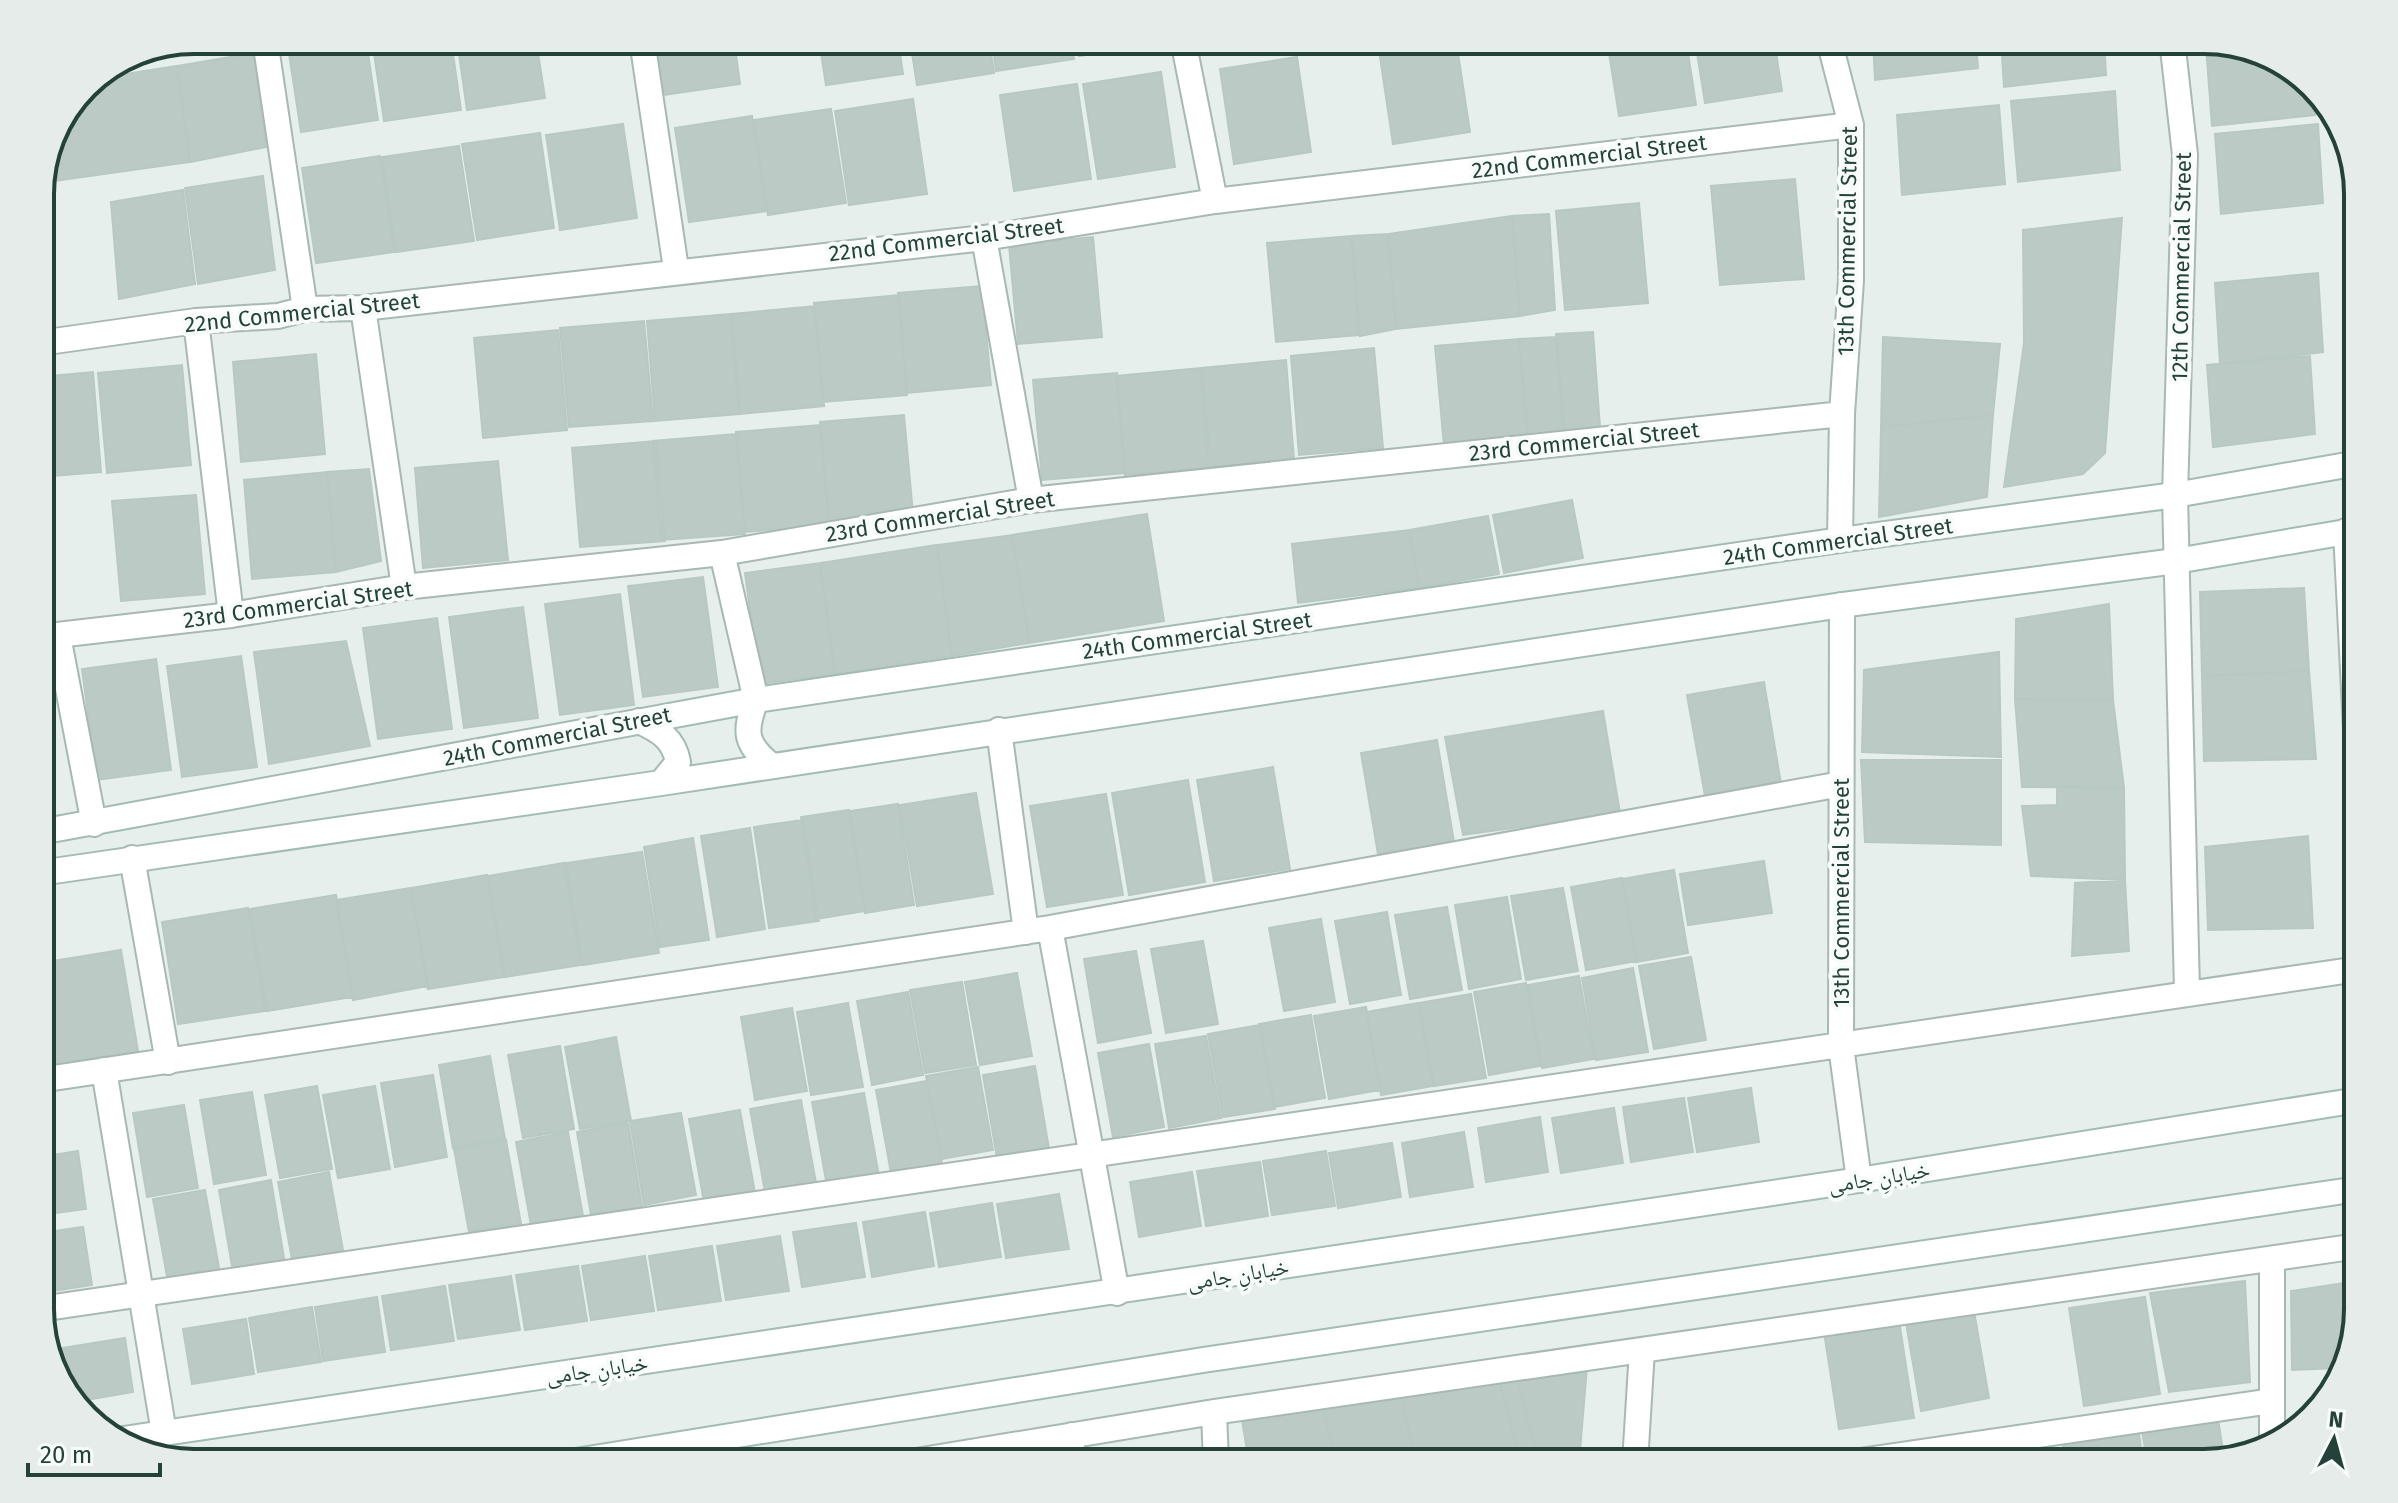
<svg xmlns="http://www.w3.org/2000/svg" width="2398" height="1503" font-family="'Fira Sans','Noto Naskh Arabic',sans-serif">
<style>
.building{fill:#bbcac4;stroke:#b8c9c2;stroke-width:2}
.lines{fill:none;stroke-linecap:round;stroke-linejoin:round}
.street-casing{stroke:#a8b8b2;stroke-width:28}
.secondary-casing{stroke:#a4bbb3;stroke-width:28}
.street{stroke:#fff;stroke-width:24}
.secondary{stroke:#fff;stroke-width:24}
.labels{text-anchor:middle;stroke-width:8;stroke-linejoin:round;paint-order:stroke}
.street-label{font-size:22px;fill:#24423a;stroke:#f7fbf9}
.rim{fill:none;stroke:#24423a;stroke-width:4}
</style>
<rect width="100%" height="100%" fill="#e6efeb"/>
<path class="building" d="M287 40H366L378 120 301 132Z
M372 40H451L461 110 384 121Z
M457 40H536L545 98 467 110Z
M655 40H734L740 84 663 95Z
M819 40H898L903 74 826 85Z
M910 40H989L994 73 917 85Z
M992 40H1071L1074 59 996 71Z
M1077 40H1156L1157 45 1079 56Z
M1207 40H1259L1208 48Z
M1441 40H1456L1470 132 1393 144 1379 50Z
M1607 40H1686L1696 105 1619 116Z
M1695 40H1774L1782 91 1705 103Z
M1873 40H1976L1978 68 1875 80Z
M2001 40H2104L2106 75 2004 87Z
M2219 44 2289 66 2313 91 2315 115 2212 126 2206 46Z
M254 53 266 147 190 162 177 66Z
M1297 57 1311 152 1234 164 1220 69Z
M177 66 190 162 40 183 85 85 94 79Z
M1161 72 1175 167 1098 179 1083 84Z
M1077 84 1091 179 1014 191 1000 95Z
M2115 91 2120 170 2018 182 2011 101Z
M913 99 927 194 849 205 835 111Z
M1999 105 2005 184 1902 195 1897 115Z
M831 109 846 203 768 215 754 120Z
M752 116 767 211 689 222 675 128Z
M623 124 637 218 560 230 546 135Z
M2318 124 2323 203 2221 214 2215 134Z
M540 133 554 228 477 240 462 144Z
M459 146 474 241 396 252 382 157Z
M380 156 394 252 316 263 302 168Z
M263 176 275 270 198 284 185 188Z
M1795 179 1804 279 1720 285 1711 186Z
M183 190 195 284 119 299 111 202Z
M1639 203 1648 303 1565 310 1556 211Z
M1549 214 1555 310 1520 316 1512 216Z
M1512 216 1520 316 1396 329 1388 234Z
M2122 218 2105 453 2083 474 2004 487 2024 343 2023 230Z
M1388 234 1396 329 1360 336 1352 236Z
M1351 236 1359 335 1276 342 1267 243Z
M1093 237 1102 337 1018 344 1009 245Z
M2318 273 2323 352 2220 364 2215 283Z
M982 286 991 385 907 393 898 293Z
M899 295 907 395 823 402 814 303Z
M815 306 824 406 740 414 732 314Z
M730 314 739 414 655 421 647 321Z
M644 321 653 421 569 427 560 328Z
M558 330 567 430 483 438 474 338Z
M1593 332 1600 427 1565 433 1556 334Z
M1556 337 1563 432 1528 439 1519 339Z
M1883 337 2000 344 1993 415 1881 427Z
M1519 339 1528 439 1444 446 1435 346Z
M1374 348 1383 448 1299 455 1291 356Z
M316 354 325 454 241 462 233 362Z
M2310 356 2315 434 2213 447 2207 365Z
M1286 360 1294 460 1211 467 1202 368Z
M182 365 191 465 107 473 98 373Z
M1200 368 1209 468 1125 475 1116 376Z
M93 372 101 472 40 477V377Z
M1117 373 1125 473 1042 480 1033 380Z
M904 415 913 514 829 522 820 422Z
M1993 415 1987 497 1879 517 1881 427Z
M820 425 829 525 745 532 736 432Z
M736 434 745 534 661 540 653 441Z
M656 441 665 541 580 547 572 448Z
M498 461 508 560 423 568 415 468Z
M369 469 381 561 336 572 327 472Z
M327 472 336 572 252 579 244 480Z
M196 495 205 594 121 601 112 501Z
M1572 500 1583 558 1504 573 1493 515Z
M1147 514 1164 621 1029 643 1012 535Z
M1488 516 1499 574 1419 588 1409 530Z
M1409 530 1419 588 1298 603 1292 544Z
M1012 535 1029 643 952 656 937 545Z
M937 545 952 656 835 674 820 563Z
M820 563 835 674 760 684 745 573Z
M703 577 718 687 643 697 628 586Z
M2304 588 2309 671 2202 676 2200 592Z
M620 594 634 705 560 715 545 604Z
M2109 604 2113 700 2015 699 2016 619Z
M523 607 538 718 464 728 449 617Z
M437 618 452 729 378 739 363 628Z
M346 641 370 746 269 764 254 652Z
M1999 652 2001 757 1862 752 1864 670Z
M241 656 257 767 182 777 167 666Z
M156 659 171 770 97 780 82 669Z
M2309 671 2316 759 2204 761 2202 676Z
M1764 682 1781 784 1705 796 1687 695Z
M2015 699 2113 700 2124 788 2022 787Z
M1603 711 1620 813 1463 835 1445 737Z
M40 730 48 790 40 791Z
M1437 740 1454 842 1378 854 1361 753Z
M1861 760H2001V845L1865 842Z
M1273 767 1290 869 1214 881 1197 780Z
M1188 780 1205 882 1129 895 1112 793Z
M2057 786 2124 788 2125 880 2031 876 2022 806 2057 805Z
M976 793 993 894 917 906 900 805Z
M1106 794 1123 895 1047 907 1030 806Z
M898 804 914 905 865 913 850 811Z
M849 810 865 911 816 919 801 817Z
M803 820 819 921 769 928 754 827Z
M750 828 765 929 717 937 701 836Z
M2308 836 2313 928 2208 930 2205 847Z
M693 838 709 940 660 947 644 847Z
M642 852 659 953 583 965 566 863Z
M1764 861 1772 913 1688 925 1680 874Z
M564 863 581 965 505 977 488 876Z
M1674 870 1688 953 1636 962 1622 879Z
M487 875 504 977 428 989 411 888Z
M1622 878 1637 961 1586 970 1571 887Z
M2125 880 2129 951 2072 956 2075 883Z
M411 888 428 986 353 1000 336 900Z
M1563 888 1578 971 1526 980 1511 896Z
M336 895 352 997 267 1011 250 909Z
M1507 897 1521 979 1469 989 1455 905Z
M1447 907 1462 990 1410 999 1395 915Z
M248 908 265 1011 178 1024 162 922Z
M1387 912 1401 995 1350 1004 1335 921Z
M1321 919 1335 1002 1284 1011 1269 928Z
M1203 941 1218 1024 1166 1033 1151 949Z
M121 950 138 1051 52 1065 40 998V963Z
M1136 951 1151 1033 1098 1043 1084 959Z
M1691 957 1706 1040 1654 1049 1639 966Z
M1633 968 1648 1052 1596 1060 1582 978Z
M1017 973 1032 1056 980 1065 965 982Z
M1579 976 1594 1059 1542 1068 1528 985Z
M962 982 976 1065 925 1073 910 990Z
M1526 983 1540 1066 1489 1075 1474 992Z
M908 992 923 1075 872 1085 857 1001Z
M1471 994 1486 1078 1434 1086 1419 1003Z
M40 1003 52 1071 40 1073Z
M848 1003 863 1087 811 1095 797 1012Z
M1418 1003 1433 1086 1381 1095 1366 1012Z
M1366 1007 1380 1090 1329 1099 1314 1016Z
M792 1008 807 1091 755 1100 741 1017Z
M1311 1015 1325 1098 1274 1107 1259 1024Z
M1260 1025 1275 1109 1223 1117 1208 1034Z
M1206 1036 1221 1118 1169 1128 1155 1044Z
M616 1037 631 1121 580 1129 565 1047Z
M1149 1044 1164 1127 1113 1137 1098 1053Z
M560 1046 574 1129 523 1138 508 1055Z
M490 1056 505 1139 453 1148 439 1065Z
M1035 1066 1049 1149 997 1158 983 1075Z
M978 1067 993 1150 941 1159 926 1076Z
M433 1075 447 1157 395 1167 381 1083Z
M927 1081 942 1164 891 1173 876 1090Z
M317 1086 332 1169 280 1178 265 1095Z
M375 1086 390 1169 338 1178 323 1095Z
M1751 1088 1759 1142 1697 1152 1688 1098Z
M252 1092 266 1175 214 1184 200 1100Z
M864 1093 879 1176 827 1186 812 1102Z
M1684 1098 1693 1152 1631 1162 1623 1107Z
M801 1100 816 1183 765 1192 750 1109Z
M184 1105 198 1188 147 1197 133 1113Z
M1614 1108 1623 1163 1561 1173 1552 1118Z
M740 1110 755 1193 704 1202 689 1119Z
M681 1113 696 1195 644 1205 630 1121Z
M1540 1117 1548 1172 1486 1182 1478 1128Z
M628 1123 642 1207 591 1215 577 1132Z
M568 1132 583 1216 531 1225 516 1142Z
M1464 1132 1473 1187 1410 1197 1402 1143Z
M506 1140 521 1224 469 1232 454 1149Z
M1392 1143 1401 1197 1338 1208 1329 1153Z
M78 1151 86 1209 40 1215V1157Z
M1326 1151 1335 1206 1272 1215 1263 1161Z
M1260 1162 1268 1216 1206 1226 1197 1171Z
M329 1172 344 1256 293 1265 278 1182Z
M1192 1172 1201 1226 1139 1237 1130 1182Z
M271 1180 285 1264 233 1272 219 1190Z
M205 1190 220 1273 168 1282 153 1199Z
M1059 1194 1069 1249 1006 1258 997 1204Z
M992 1203 1001 1257 939 1267 930 1213Z
M925 1212 934 1266 872 1277 863 1222Z
M856 1223 865 1277 802 1287 793 1232Z
M83 1227 92 1285 40 1293V1233Z
M780 1236 789 1291 726 1300 717 1246Z
M712 1246 721 1301 658 1310 649 1256Z
M645 1256 654 1311 591 1320 582 1266Z
M578 1266 587 1321 525 1330 516 1275Z
M511 1276 520 1330 458 1339 449 1285Z
M2245 1281 2250 1382 2169 1392 2150 1293Z
M2358 1281V1310L2340 1368 2292 1370 2291 1291Z
M445 1286 454 1341 391 1350 382 1296Z
M377 1297 385 1352 323 1361 315 1307Z
M2145 1297 2160 1394 2084 1406 2069 1308Z
M312 1307 321 1362 258 1372 249 1318Z
M1974 1311 1989 1398 1921 1411 1905 1317Z
M246 1319 254 1374 192 1384 183 1329Z
M1899 1320 1914 1418 1839 1429 1824 1332Z
M125 1338 133 1392 75 1402 70 1396 62 1348Z
M59 1349 65 1391 50 1351Z
M1587 1367 1579 1463H1539L1517 1377Z
M1517 1377 1539 1463H1521L1499 1380Z
M1499 1380 1521 1463H1415L1402 1396Z
M1402 1396 1415 1463H1336L1323 1408Z
M1323 1408 1336 1463H1249L1242 1420Z
M2217 1412 2224 1458 2205 1463H2147L2141 1423Z
M2138 1426 2143 1463H2066L2062 1437Z
M1975 1449 1977 1463H1899Z"/>
<g class="lines">
<g class="street-casing">
<path id="street" d="M265 40 305 309
M642 40 676 269
M1183 40 1215 201
M1829 40 1851 125V280L1842 414 1840 540
M2172 40 2185 155 2175 495 2187 991
M984 238 1031 500
M363 308 404 587
M196 321 231 615
M40 343 196 321 278 316 305 309 363 308 984 238 1215 201 1851 125
M2346 531 2358 769
M722 553 756 700
M1842 605 1841 1046 1859 1180
M58 636 94 824
M40 637 231 615 404 587 722 553 1031 500 1842 414
M999 730 1026 932
M132 858 168 1062
M1050 928 1117 1293
M104 1070 164 1433
M40 1080 1050 928 1841 784
M2272 1260V1445
M40 1309 2358 969
M1214 1412 1216 1463
M1072 1435V1463
M904 1463 1214 1412 2358 1246
M1635 1463 1642 1350
M1846 1463 2272 1401"/>
</g>
<g class="secondary-casing">
<path id="secondary" d="M756 700C744 731 744 744 772 766
M639 721C659 730 674 739 678 762L661 783
M40 832 756 700 1840 540 2175 495 2358 463
M40 873 661 783 1842 605 2176 561 2358 530
M117 1440 1859 1180 2358 1100
M563 1463 1203 1360 2358 1189"/>
</g>
<use href="#street" class="street"/>
<use href="#secondary" class="secondary"/>
</g>
<g class="labels">
<g class="street-label">
<text transform="translate(1589 156) rotate(-7)" y="8">22nd Commercial Street</text>
<text transform="translate(946 239) rotate(-7)" y="8">22nd Commercial Street</text>
<text transform="translate(1847 241) rotate(-89)" y="8">13th Commercial Street</text>
<text transform="translate(2181 267) rotate(-89)" y="8">12th Commercial Street</text>
<text transform="translate(302 312) rotate(-6)" y="8">22nd Commercial Street</text>
<text transform="translate(1584 441) rotate(-6)" y="8">23rd Commercial Street</text>
<text transform="translate(940 516) rotate(-9)" y="8">23rd Commercial Street</text>
<text transform="translate(1838 541) rotate(-8)" y="8">24th Commercial Street</text>
<text transform="translate(298 604) rotate(-8)" y="8">23rd Commercial Street</text>
<text transform="translate(1197 635) rotate(-8)" y="8">24th Commercial Street</text>
<text transform="translate(557 736) rotate(-11)" y="8">24th Commercial Street</text>
<text transform="translate(1841 893) rotate(-90)" y="8">13th Commercial Street</text>
<text transform="translate(1879 1177) rotate(-9)" y="8">خیابانِ جامی</text>
<text transform="translate(1238 1274) rotate(-9)" y="8">خیابانِ جامی</text>
<text transform="translate(597 1369) rotate(-8)" y="8">خیابانِ جامی</text>
</g>
</g>
<path d="M0 0H2398V1503H0ZM194 54H2204A140 140 0 0 1 2344 194V1309A140 140 0 0 1 2204 1449H194A140 140 0 0 1 54 1309V194A140 140 0 0 1 194 54Z" fill="#e6ecea" fill-rule="evenodd"/>
<path class="rim" d="M194 54H2204A140 140 0 0 1 2344 194V1309A140 140 0 0 1 2204 1449H194A140 140 0 0 1 54 1309V194A140 140 0 0 1 194 54Z"/>
<g transform="translate(2334 1439) rotate(6)" stroke="#f7fbf9" stroke-width="6" paint-order="stroke">
<path d="M0-6L14 30L0 20L-14 30Z" fill="#24423a"/>
<text y="-12" font-size="22" font-weight="bold" text-anchor="middle" fill="#24423a">N</text>
</g>
<path d="M28 1463v12h132v-12" fill="none" stroke="#24423a" stroke-width="4"/>
<text x="40" y="1463" font-size="24" fill="#24423a" stroke="#f7fbf9" stroke-width="6" paint-order="stroke">20 m</text>
</svg>
